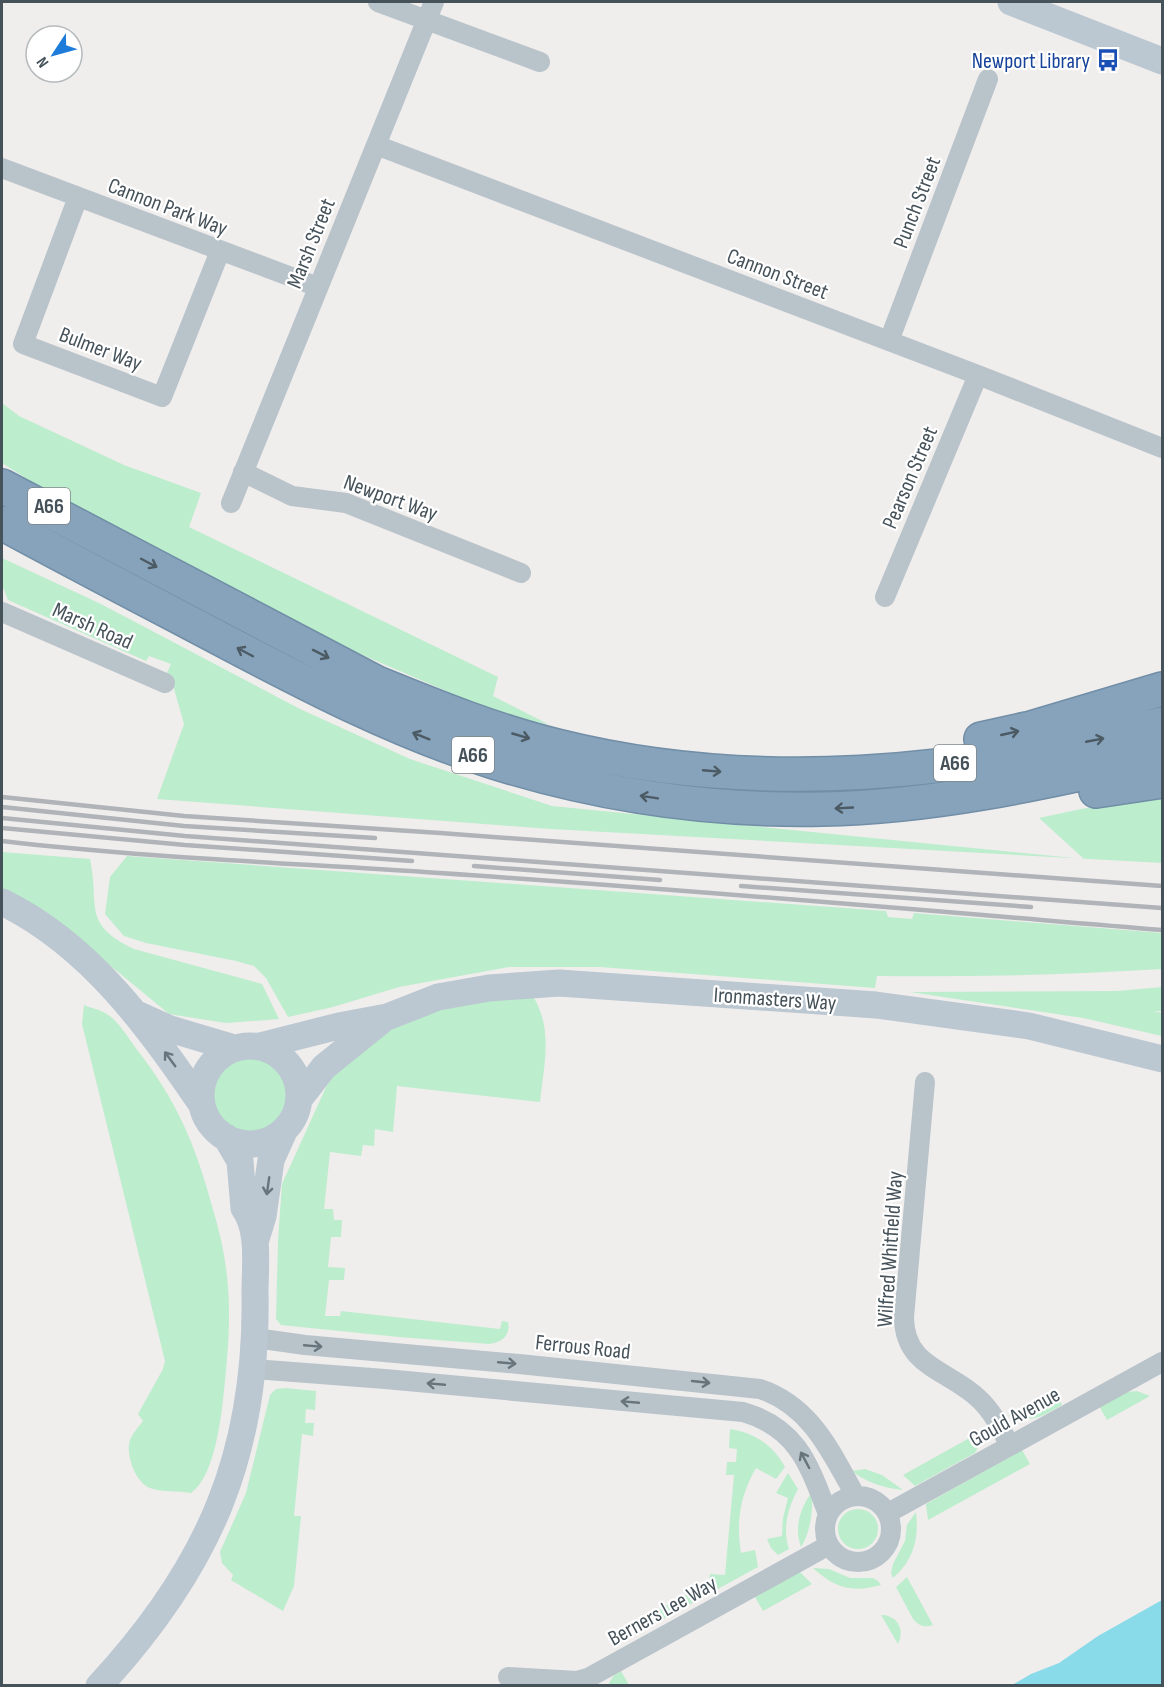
<svg xmlns="http://www.w3.org/2000/svg" width="1164" height="1687" font-family="'Sofia Sans Condensed',sans-serif">
<style>
.green{fill:#bcedcc}
.water{fill:#8adbe9}
.lines{fill:none;stroke-linecap:round;stroke-linejoin:round}
.highway-casing{stroke:#718ea7;stroke-width:36}
.street{stroke:#b9c3ca;stroke-width:20}
.secondary{stroke:#bbc7d1;stroke-width:27}
.highway{stroke:#86a3bb;stroke-width:33}
.rail{stroke:#b0b3b8;stroke-width:4.5}
.oneway{stroke:#4c5a64}
.oneway2{stroke:#69757e}
.oneway3{stroke:#68747c}
.labels{text-anchor:middle;stroke-width:4.5;stroke-linejoin:round;paint-order:stroke}
.shield{fill:#fff;stroke:#7e868c;stroke-width:1.5}
.shield-label{font-size:21px;font-weight:bold;fill:#46525a}
.transit-label{font-size:22px;fill:#164399;stroke:#fff;text-anchor:end}
.street-label{font-size:22px;fill:#46525a;stroke:#fff}
</style>
<rect width="100%" height="100%" fill="#f0eded"/>
<path class="green" d="M2 403 19 416 124 465 201 493 189 527 498 677 493 696 548 724 529 721 467 700 358 653 252 602 68 505 2 463Z
M2 558 101 604 300 709 410 759 552 806 1084 859 1039 818 1081 809 1162 796V863L551 829 157 799 184 724 173 685 165 677 171 664 149 656 146 661 8 600 2 585Z
M2 852 90 859C100 907 81 923 134 949L262 984 279 1019 226 1023 169 1014 78 939 2 890Z
M127 856 886 911 888 917 912 919 914 913 1162 933V969C1067 975 973 977 877 976L875 988 600 967H509L399 987 333 1007 288 1017 266 978 254 966 236 961 146 943 124 936 105 914 110 877Z
M1162 987V1011H1154L1162 1013V1036L1083 1018 910 992 1117 991Z
M531 993C554 1027 544 1064 540 1102L397 1086 393 1132 375 1129 374 1146 363 1145 361 1156 330 1152 324 1209H333L334 1220H342L341 1237H331L328 1267 345 1268 344 1280H329L325 1316H340L341 1311 500 1329 502 1321 508 1322C511 1335 502 1343 489 1344L399 1337 281 1325 276 1319 278 1241 282 1184 327 1085 352 1049 427 1010Z
M84 1005C90 1008 99 1009 105 1013 117 1019 127 1036 135 1047 176 1099 195 1143 212 1206 220 1232 226 1259 228 1287 231 1325 227 1362 223 1400 220 1426 213 1478 191 1493 177 1490 164 1493 150 1488 136 1483 125 1455 130 1440 132 1434 139 1426 143 1421L138 1414 163 1369 165 1361 82 1024Z
M212 1095a37 37 0 1 1 74 0a37 37 0 1 1-74 0Z
M285 1388 316 1391 315 1410 306 1409 305 1423H314L313 1436 302 1434 294 1516H301L294 1586 283 1611 231 1580 233 1575 222 1563 220 1552 246 1493 270 1395 276 1389Z
M1055 1390 1062 1405C1039 1418 1035 1422 1008 1416Z
M1137 1391 1150 1396 1107 1420 1099 1406 1127 1392Z
M730 1429C755 1433 773 1445 785 1467L776 1479 756 1468C740 1496 736 1521 741 1553L755 1550 758 1567 650 1626 640 1620 709 1582 710 1574 725 1575 734 1475H726L727 1462H736L737 1449 729 1448Z
M982 1431V1439L975 1453 915 1486 903 1475Z
M1022 1450 1030 1464 928 1520 926 1504Z
M865 1469 882 1475 903 1490C884 1488 867 1483 852 1471Z
M788 1473 798 1489C788 1508 782 1528 789 1549L778 1555 771 1548 767 1539 782 1536 783 1518 788 1498 776 1493Z
M812 1492C813 1510 811 1531 801 1547 794 1528 800 1508 812 1492Z
M838 1529a20 20 0 1 1 40 0a20 20 0 1 1-40 0Z
M916 1512C919 1538 914 1560 893 1578L891 1573 893 1564 905 1541 907 1525Z
M813 1568 829 1569 850 1578H873L878 1581 881 1585C851 1593 835 1588 813 1568Z
M800 1572 812 1584 763 1611 755 1597Z
M907 1577 933 1625C925 1628 919 1626 913 1619L896 1587Z
M881 1615C898 1615 905 1630 898 1644Z
M621 1671 629 1685H608L614 1675Z"/>
<path class="water" d="M1162 1600V1685H1012L1031 1674 1059 1663 1098 1636Z"/>
<g class="lines">
<g class="highway-casing">
<path id="highway" d="M2 486 377 683C436 707 495 731 557 746 757 796 964 774 1162 724
M2 523C74 562 147 600 219 638 308 685 398 732 494 762 599 795 712 811 822 809 938 807 1050 781 1162 756
M981 739 1031 728 1162 689
M1096 791 1162 781"/>
</g>
<path class="street" d="M378 2 540 62
M376 145 978 375 1162 448
M2 168 318 287
M78 197 23 344 162 397 220 251
M889 341 988 79
M243 472 292 496 346 503 521 573
M231 503 434 2
M885 597 978 375
M2 612 165 683
M925 1082 904 1317C904 1368 950 1370 979 1399 993 1412 1001 1429 1010 1446
M255 1338 305 1345 519 1364 760 1389C811 1406 831 1452 855 1495
M253 1369 385 1379 743 1412C798 1428 809 1465 828 1514
M825 1529a33 33 0 1 1 66 0a33 33 0 1 1-66 0Z
M888 1513 1162 1362
M508 1677 577 1681 588 1678 829 1545"/>
<path class="secondary" d="M1011 2 1162 61
M2 902C90 945 148 1026 202 1105
M139 1015 170 1029 234 1048
M201 1095a49 49 0 1 1 98 0a49 49 0 1 1-98 0Z
M260 1046 339 1026 387 1017 438 997 489 988 559 983 876 1005 1029 1026 1162 1059
M300 1098 324 1067 381 1021
M256 1239 263 1216 271 1160 284 1131
M99 1686C209 1567 258 1454 255 1292 255 1266 260 1230 244 1208L240 1161 226 1137"/>
<use href="#highway" class="highway"/>
<path class="rail" d="M2 797 184 816 440 833 1162 886
M2 807 184 826 375 838
M2 818 185 836 1162 908
M2 828 185 845 412 861
M2 841C147 858 293 863 439 873 680 889 921 910 1162 930
M474 866 660 880
M741 886 1031 907"/>
</g>
<defs><path id="oneway-shaft" d="M-6 0H5M1.5-3L5.5 0L1.5 3" fill="none" stroke-width="1.6" stroke-linecap="round" stroke-linejoin="round" transform="scale(1.5)"/></defs>
<g class="oneway">
<use href="#oneway-shaft" transform="translate(149 563) rotate(28)"/>
<use href="#oneway-shaft" transform="translate(245 652) rotate(-152)"/>
<use href="#oneway-shaft" transform="translate(321 654) rotate(27)"/>
<use href="#oneway-shaft" transform="translate(1010 733) rotate(-13)"/>
<use href="#oneway-shaft" transform="translate(421 736) rotate(-158)"/>
<use href="#oneway-shaft" transform="translate(521 736) rotate(16)"/>
<use href="#oneway-shaft" transform="translate(1095 740) rotate(-11)"/>
<use href="#oneway-shaft" transform="translate(712 771) rotate(5)"/>
<use href="#oneway-shaft" transform="translate(649 797) rotate(-171)"/>
<use href="#oneway-shaft" transform="translate(844 808) rotate(177)"/>
</g>
<g class="oneway2">
<use href="#oneway-shaft" transform="translate(170 1059) rotate(-126)"/>
<use href="#oneway-shaft" transform="translate(268 1186) rotate(98)"/>
</g>
<g class="oneway3">
<use href="#oneway-shaft" transform="translate(313 1346) rotate(5)"/>
<use href="#oneway-shaft" transform="translate(507 1363) rotate(5)"/>
<use href="#oneway-shaft" transform="translate(701 1382) rotate(6)"/>
<use href="#oneway-shaft" transform="translate(436 1384) rotate(-175)"/>
<use href="#oneway-shaft" transform="translate(630 1402) rotate(-175)"/>
<use href="#oneway-shaft" transform="translate(805 1460) rotate(-118)"/>
</g>
<defs>
<g id="bus-bare" transform="scale(1.8)"><path d="M-5-6H5V4H4V6H2V4H-2V6H-4V4H-5ZM-3.5-4V0h7V-4ZM-3.5 1.2v1.5H-2V1.2ZM2 1.2v1.5H3.5V1.2Z" fill="#1a4fb4" stroke="#fff" stroke-width="2.5" paint-order="stroke"/></g>
</defs>
<g fill-rule="evenodd">
<use href="#bus-bare" x="1108" y="60"/>
</g>
<g class="labels">
<g class="shield">
<rect x="28" y="488" width="42" height="36" rx="4.5"/>
<rect x="452" y="737" width="42" height="36" rx="4.5"/>
<rect x="934" y="745" width="42" height="36" rx="4.5"/>
</g>
<g class="shield-label">
<text x="49" y="513">A66</text>
<text x="473" y="762">A66</text>
<text x="955" y="770">A66</text>
</g>
<g class="transit-label">
<text x="1090" y="68">Newport Library</text>
</g>
<g class="street-label">
<text transform="translate(916 202) rotate(-69)" y="8">Punch Street</text>
<text transform="translate(168 206) rotate(21)" y="8">Cannon Park Way</text>
<text transform="translate(310 243) rotate(-68)" y="8">Marsh Street</text>
<text transform="translate(778 273) rotate(21)" y="8">Cannon Street</text>
<text transform="translate(101 348) rotate(21)" y="8">Bulmer Way</text>
<text transform="translate(909 477) rotate(-67)" y="8">Pearson Street</text>
<text transform="translate(391 497) rotate(20)" y="8">Newport Way</text>
<text transform="translate(93 625) rotate(24)" y="8">Marsh Road</text>
<text transform="translate(775 998) rotate(4)" y="8">Ironmasters Way</text>
<text transform="translate(889 1249) rotate(-86)" y="8">Wilfred Whitfield Way</text>
<text transform="translate(583 1346) rotate(6)" y="8">Ferrous Road</text>
<text transform="translate(1014 1416) rotate(-29)" y="8">Gould Avenue</text>
<text transform="translate(662 1610) rotate(-29)" y="8">Berners Lee Way</text>
</g>
</g>
<rect width="1164" height="1687" fill="none" stroke="#46525a" stroke-width="6"/>
<g transform="translate(54 54) rotate(234)"><circle r="28" fill="#ffffff" stroke="#b5babd" stroke-width="1.5"/>
<path d="M0-4.5L10 22L0 15L-10 22Z" fill="#1d7cda"/>
<text y="-9" font-size="16" font-weight="bold" text-anchor="middle" fill="#46525a">N</text>
</g>
</svg>
